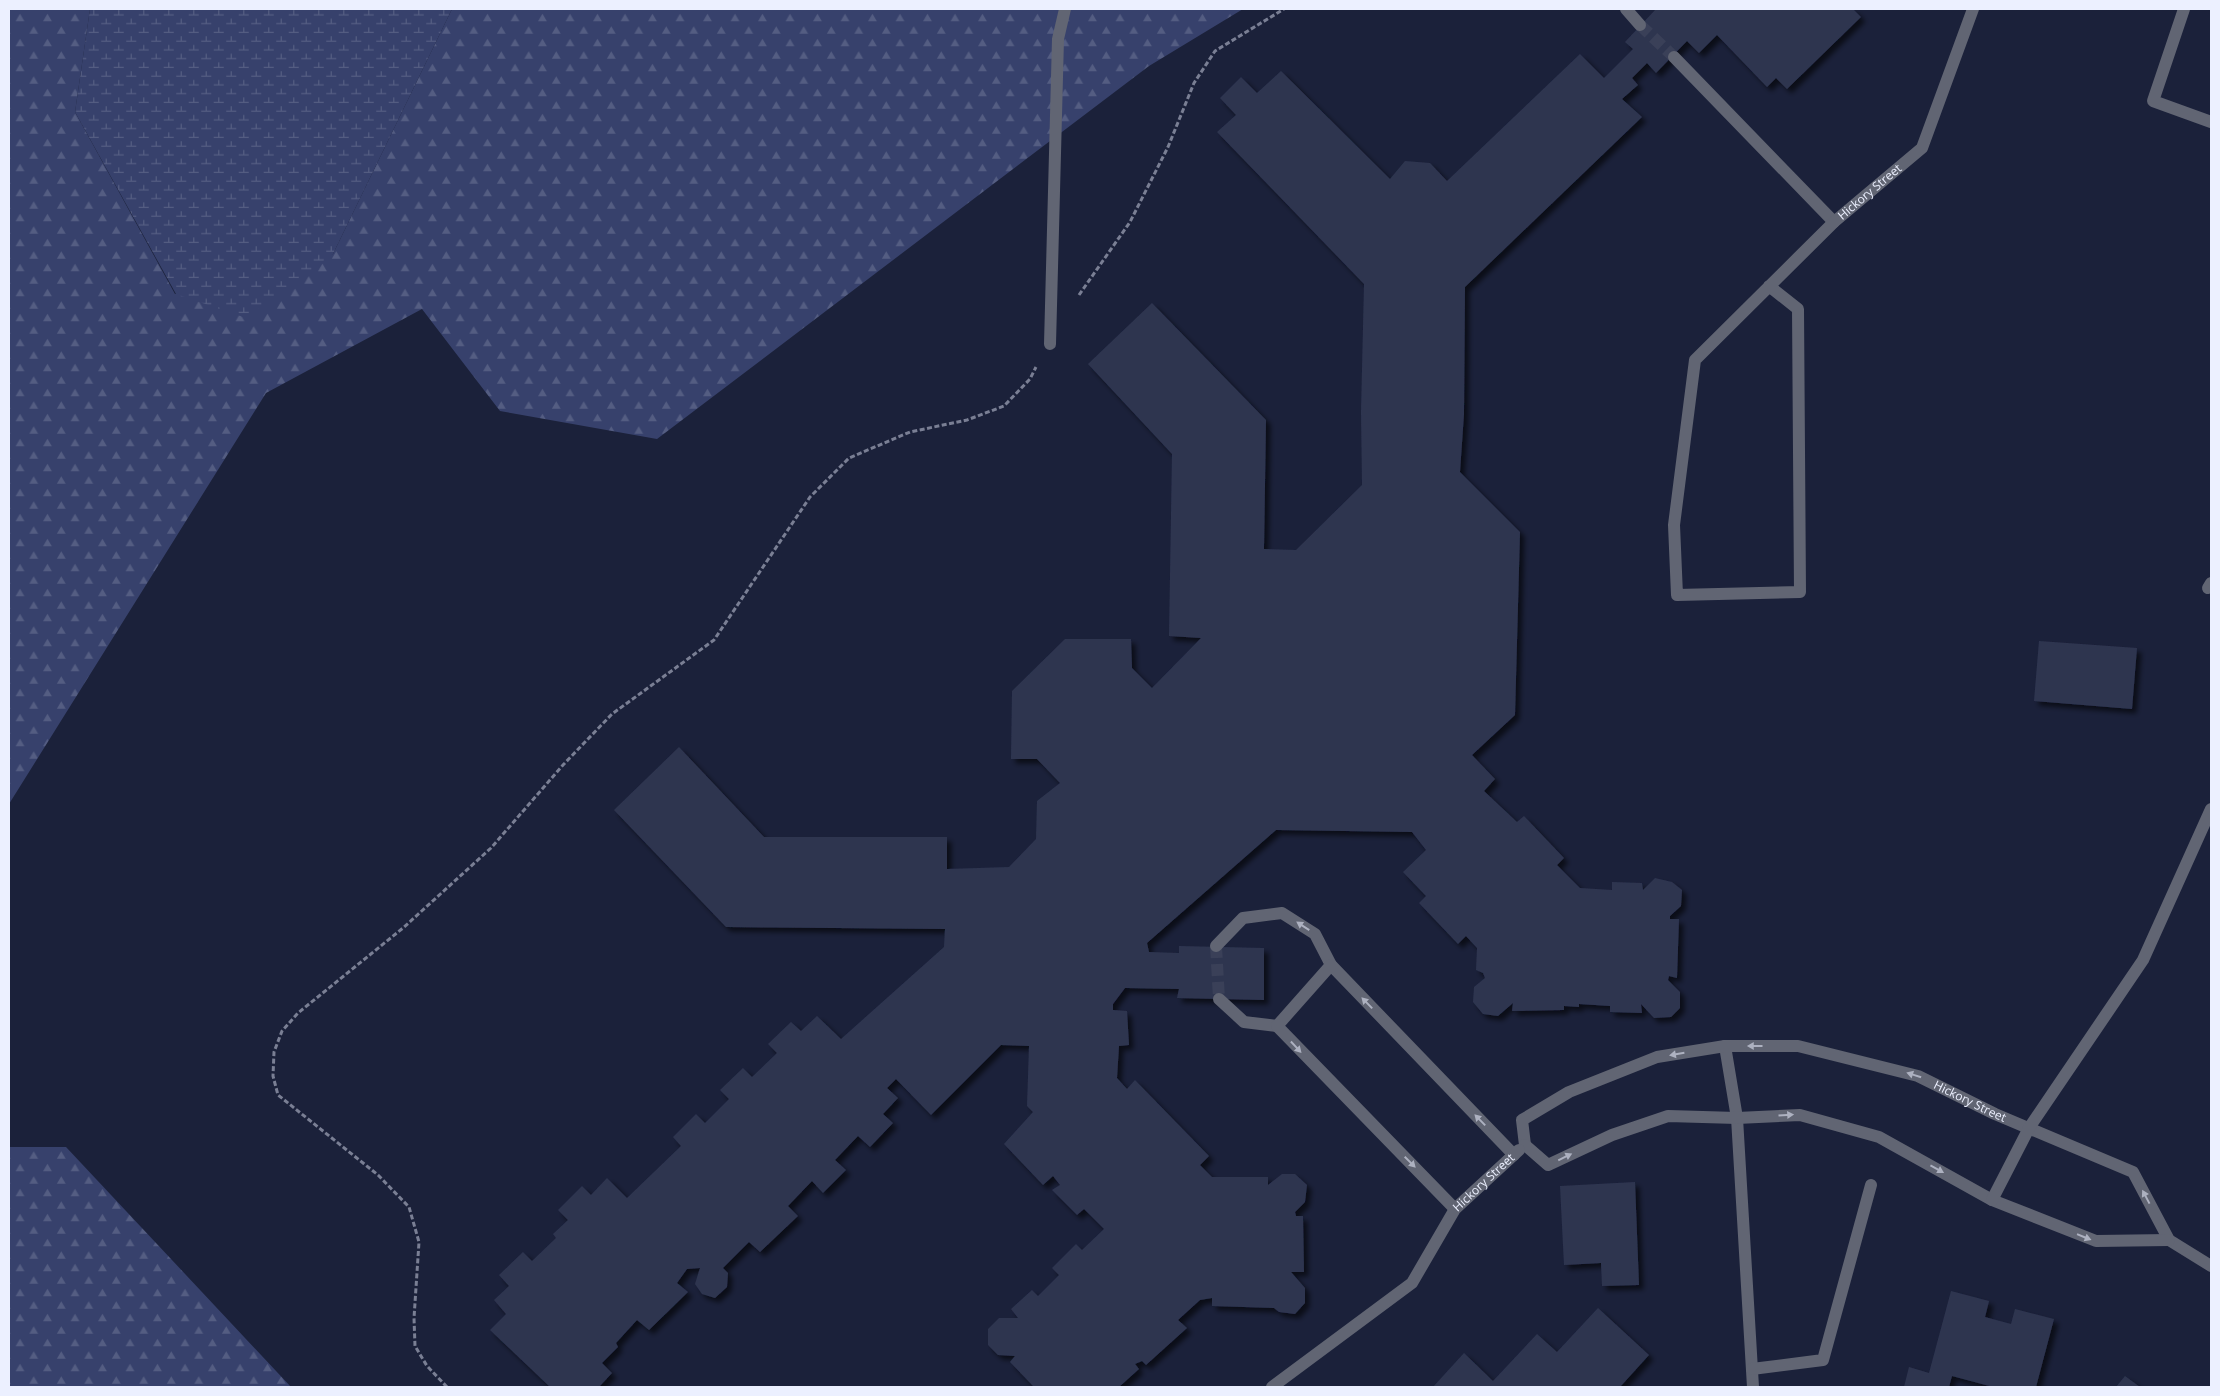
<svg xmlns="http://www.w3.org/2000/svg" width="2220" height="1396" font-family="'Open Sans',sans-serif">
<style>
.forest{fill:url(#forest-firs)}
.wetland{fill:url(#wetland-marsh)}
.building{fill:#2e3550;filter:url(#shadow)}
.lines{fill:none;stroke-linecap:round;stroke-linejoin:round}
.minor-tunnel{stroke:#3a4058;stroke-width:12;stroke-dasharray:12 6;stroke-linecap:butt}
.path{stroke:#7a7f94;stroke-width:3;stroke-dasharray:5 2.5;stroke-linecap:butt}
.minor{stroke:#616573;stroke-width:12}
.oneway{fill:#adb1c0}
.labels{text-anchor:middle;stroke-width:4;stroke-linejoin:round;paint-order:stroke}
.street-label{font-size:12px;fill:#ecf0ff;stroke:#1b213a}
</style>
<defs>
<pattern id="forest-firs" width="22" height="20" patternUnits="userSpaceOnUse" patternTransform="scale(1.25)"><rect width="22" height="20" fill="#37416c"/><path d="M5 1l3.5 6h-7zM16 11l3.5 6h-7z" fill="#545d82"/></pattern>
<pattern id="wetland-marsh" width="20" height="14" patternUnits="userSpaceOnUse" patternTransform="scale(1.25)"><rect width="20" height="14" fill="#37416c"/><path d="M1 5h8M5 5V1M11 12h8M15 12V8" fill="none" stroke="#545d82"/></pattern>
<filter id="shadow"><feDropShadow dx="4.5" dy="4.5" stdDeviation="2.5" flood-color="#0009"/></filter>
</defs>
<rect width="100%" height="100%" fill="#1b213a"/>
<path class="forest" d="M9 9H90L75 112 175 294 333 254 452 9H1243L1149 66 657 439 500 411 422 309 266 393 9 804Z
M9 1147H66L291 1387H9Z"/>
<path class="wetland" d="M90 9H452L333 254 246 318 176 294 75 112Z"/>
<path class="building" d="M1656 9H1853L1861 17 1787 89 1776 78 1767 87 1717 35 1699 53 1687 41 1656 73 1647 63 1632 78 1638 85 1622 99 1642 117 1465 287 1464 414 1460 472 1520 532 1515 715 1472 755 1495 779 1484 791 1517 822 1524 816 1564 858 1557 865 1580 888 1612 890V882L1642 883 1643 890 1655 878 1672 882 1682 890 1681 906 1670 916V919H1679L1677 978 1669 976 1668 980 1680 992V1008L1671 1017 1654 1018 1641 1004 1642 1013 1610 1012V1006L1579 1004V1007L1564 1006V1010L1512 1011 1513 1003 1498 1016 1483 1014 1473 1002 1474 987 1485 978 1483 973 1476 970 1477 948 1466 936 1458 944 1419 903 1426 896 1403 872 1426 850 1412 832 1276 830 1147 943 1149 952 1179 953V946L1264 948V1000L1177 998 1179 989 1125 988 1113 1004V1010L1127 1011 1129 1045 1119 1046 1117 1078 1127 1089 1135 1080 1209 1156 1200 1165 1212 1177H1268V1185L1282 1174H1295L1307 1185 1305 1202 1295 1212 1296 1216H1303L1304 1272H1291L1305 1288V1303L1295 1314 1279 1312 1274 1308 1212 1306V1298L1200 1300 1178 1320 1187 1328 1146 1365 1142 1361 1135 1364 1139 1369 1119 1387H1034L1010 1362 1015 1356 998 1355 988 1345V1329L999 1318H1018L1011 1309 1032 1290 1038 1296 1059 1275 1052 1268 1076 1244 1082 1250 1104 1229 1084 1209 1077 1215 1052 1190 1060 1185 1053 1176 1043 1185 1004 1144 1033 1112 1027 1106 1029 1046 1001 1045 931 1115 896 1079 887 1088 898 1098 883 1114 893 1123 870 1147 858 1136 835 1160 846 1170 823 1193 812 1181 788 1206 798 1216 760 1252 749 1242 723 1268 728 1273 727 1287 715 1298 702 1294 695 1284 700 1268 687 1269 677 1283 688 1292 649 1330 637 1320 616 1343 618 1347 602 1363 612 1373 599 1387H550L490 1330 506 1314 494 1300 509 1286 499 1275 523 1252 532 1261 556 1238 553 1234 568 1220 558 1210 582 1186 591 1195 607 1178 627 1198 681 1146 673 1137 696 1114 705 1123 729 1099 720 1090 743 1068 752 1077 777 1053 768 1044 791 1022 801 1031 817 1016 841 1039 944 947 945 929 726 927 614 810 679 747 764 837H947V869L1009 867 1036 839 1037 801 1060 783 1037 759H1011L1012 691 1065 639H1131L1132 668 1152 688 1201 638 1169 636 1172 454 1088 364 1152 303 1266 420 1264 549 1296 550 1362 485 1361 412 1364 284 1217 132 1236 115 1220 98 1241 77 1257 93 1281 71 1390 179 1405 161 1430 163 1447 181 1580 54 1604 78 1633 49 1625 42Z
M2039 641 2137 648 2132 709 2034 701Z
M1635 1182 1639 1285 1602 1286 1601 1263 1564 1265 1560 1186Z
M1951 1291 1989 1301 1985 1317 2011 1324 2015 1309 2054 1319 2036 1387H1993L1952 1376 1949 1387H1904L1909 1367 1929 1373Z
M1598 1308 1649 1355 1620 1387H1433L1464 1353 1493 1381 1537 1334 1557 1352Z
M2125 1376 2140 1387H2116Z"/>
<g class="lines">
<path class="minor-tunnel" d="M1640 25 1674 57
M1216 946 1219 999"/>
<path class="path" d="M1079 295 1130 222 1168 147 1194 83 1215 51 1284 9
M447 1387 427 1366 415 1346 414 1318 419 1242 409 1207 378 1175 278 1095 273 1076 274 1052 282 1031 298 1013 403 928 491 848 563 765 612 714 714 640 810 497 849 458 910 432 967 420 1004 406 1030 379 1036 367"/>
<g class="minor">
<path d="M1626 9 1640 25"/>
<path d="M2184 9 2153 101 2211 122"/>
<path d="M1674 57 1834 222"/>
<path id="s1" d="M1769 286 1798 309 1800 592 1677 595 1674 525 1695 360 1834 222 1922 148 1973 9"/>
<path d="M1050 344 1058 39 1065 9"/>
<path d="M2208 588 2211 583"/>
<path d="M1216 946 1243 918 1282 913 1315 934 1331 965"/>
<path d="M1219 999 1244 1022 1277 1026"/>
<path d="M1725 1046 1737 1118 1753 1387"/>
<path id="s2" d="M1525 1145 1522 1120 1569 1092 1657 1057 1725 1046H1798L1918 1076 1995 1114 2133 1172 2169 1240 2211 1266"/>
<path d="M1525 1145 1548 1165 1612 1135 1668 1116 1737 1118 1800 1115 1879 1137 1992 1200 2096 1241 2169 1240"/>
<path d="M1992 1200 2029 1128 2143 960 2211 809"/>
<path d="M1455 1209 1277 1026 1331 965 1514 1155"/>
<path d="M1752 1369 1823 1360 1871 1185"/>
<path id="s3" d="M1272 1387 1412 1283 1455 1209 1519 1150"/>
</g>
</g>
<defs><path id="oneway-solid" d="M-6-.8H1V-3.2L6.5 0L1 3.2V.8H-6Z" transform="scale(1.25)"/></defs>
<g class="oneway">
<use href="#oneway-solid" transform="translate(1303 926) rotate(-147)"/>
<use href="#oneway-solid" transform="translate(1367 1003) rotate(-134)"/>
<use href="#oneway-solid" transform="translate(1755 1046) rotate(-180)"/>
<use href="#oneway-solid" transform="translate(1296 1047) rotate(47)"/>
<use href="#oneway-solid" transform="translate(1677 1054) rotate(170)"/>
<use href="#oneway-solid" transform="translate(1914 1075) rotate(-162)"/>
<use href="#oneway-solid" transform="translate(1786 1115) rotate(-3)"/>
<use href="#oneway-solid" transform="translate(1480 1120) rotate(-134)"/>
<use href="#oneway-solid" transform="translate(1565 1157) rotate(-26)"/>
<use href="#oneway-solid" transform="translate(1410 1162) rotate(45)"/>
<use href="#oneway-solid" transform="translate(1937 1169) rotate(29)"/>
<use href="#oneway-solid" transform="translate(2146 1197) rotate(-118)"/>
<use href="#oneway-solid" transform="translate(2084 1237) rotate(22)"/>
</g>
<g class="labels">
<g class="street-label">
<text dy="4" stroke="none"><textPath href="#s1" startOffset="922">Hickory Street</textPath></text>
<text dy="4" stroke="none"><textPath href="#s2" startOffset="498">Hickory Street</textPath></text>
<text dy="4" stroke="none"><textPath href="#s3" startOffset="299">Hickory Street</textPath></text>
</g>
</g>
<rect width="2220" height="1396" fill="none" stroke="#ecf0ff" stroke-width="20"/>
</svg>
